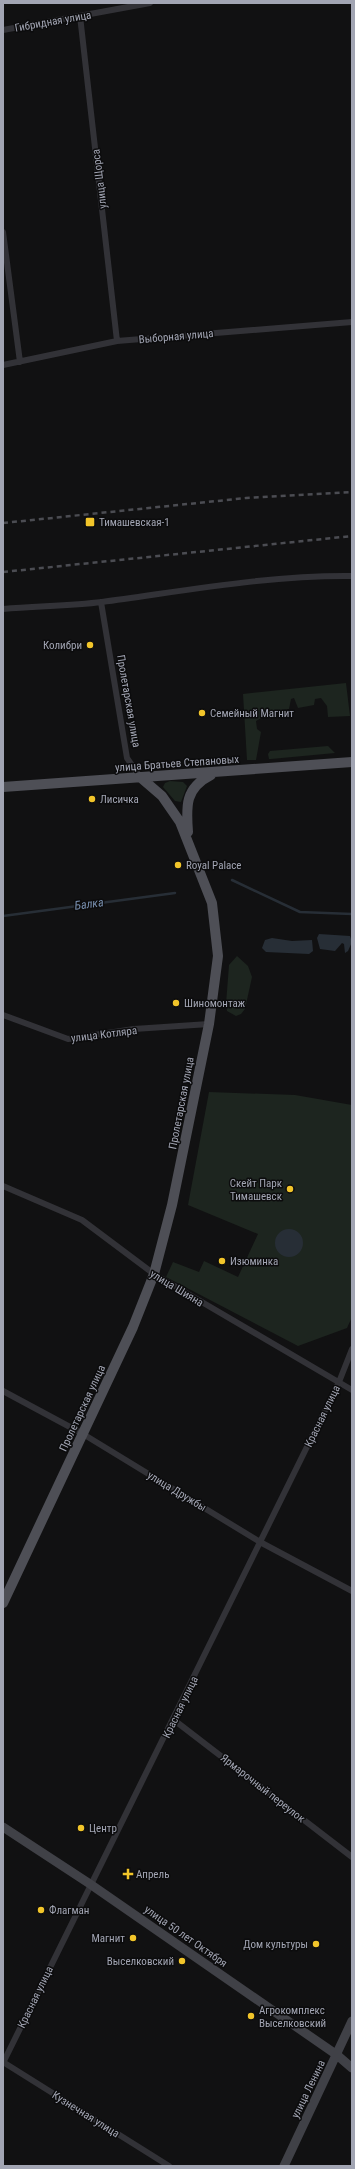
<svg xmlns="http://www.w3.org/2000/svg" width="355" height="2169" font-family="'Roboto Condensed',sans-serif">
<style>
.green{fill:#1d251f}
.water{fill:#272e36}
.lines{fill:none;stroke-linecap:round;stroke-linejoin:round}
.stream{stroke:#272e36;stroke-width:2.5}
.street{stroke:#323237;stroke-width:6}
.secondary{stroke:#404147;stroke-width:9}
.primary{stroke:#4e4f56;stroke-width:10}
.rail{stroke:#4b4c52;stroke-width:2.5;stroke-dasharray:5 4;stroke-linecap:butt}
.poi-dot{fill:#f2c52a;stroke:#0c0c0d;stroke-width:1.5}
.labels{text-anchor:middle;stroke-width:3;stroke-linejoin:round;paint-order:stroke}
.street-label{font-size:11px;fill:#a2a5b3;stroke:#0c0c0d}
.poi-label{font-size:11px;fill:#a2a5b3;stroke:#0c0c0d;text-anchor:start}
.water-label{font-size:12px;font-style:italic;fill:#788faf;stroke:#0c0c0d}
</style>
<rect width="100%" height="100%" fill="#111112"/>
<path class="green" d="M346 683 350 716 328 717 327 706 321 698 315 699 314 705 298 708 294 698 291 699 289 709 273 711 256 721 257 729 261 732 256 760H247L243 694Z
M328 746 335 753 271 759H269L268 754 270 751Z
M170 781 183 782 187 786 181 802 175 801 163 787 165 783Z
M237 956 248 966 252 977 245 1009 241 1014 236 1016 227 1011 226 1004 229 965Z
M209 1092 295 1095 352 1105V1317L347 1328 298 1346 166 1277 173 1262 199 1272 204 1261 238 1277 258 1234 188 1205Z"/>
<path class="water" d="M319 934 350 936 352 942 348 951 345 953 344 944 342 943 335 951 320 949 317 938Z
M272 938 292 941 312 940 313 951 309 954 266 952 262 948 265 940Z
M275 1243a14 14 0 1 1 28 0a14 14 0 1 1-28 0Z"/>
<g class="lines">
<path class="stream" d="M232 880 300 912 352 914
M3 916 175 893"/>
<path class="street" d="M80 16 117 341
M3 30 150 3
M3 232 20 362
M3 365 117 341 352 322
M101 602 127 758 140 777
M3 609C36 606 69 606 102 602 184 591 270 575 352 576
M3 1015 68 1039 134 1029 209 1024
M3 1186 82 1220 154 1274 352 1390
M3 1391 83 1434 260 1542 352 1591
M174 1720 352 1857
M3 2062 169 2166
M3 2063 339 1382 352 1349"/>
<path class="secondary" d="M3 1827 90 1884 337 2055 352 2068
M284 2166 352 2021"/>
<path class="primary" d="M3 787 352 762
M188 832C186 806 185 788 211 775
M3 1603 133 1327 154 1274 172 1205 209 1024 218 956 212 903 180 822 162 796 140 777"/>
<path class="rail" d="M3 523 246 498 352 492
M3 572 352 536"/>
</g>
<g class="poi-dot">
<rect x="85" y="517" width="10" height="10" rx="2"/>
<circle cx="90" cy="645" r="4"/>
<circle cx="202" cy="713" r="4"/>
<circle cx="92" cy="799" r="4"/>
<circle cx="178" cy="865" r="4"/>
<circle cx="176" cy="1003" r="4"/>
<circle cx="290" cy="1189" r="4"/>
<circle cx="222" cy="1261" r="4"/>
<circle cx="81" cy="1828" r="4"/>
<path d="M126 1868h4v4h4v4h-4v4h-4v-4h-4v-4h4z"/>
<circle cx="41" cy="1910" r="4"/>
<circle cx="133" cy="1938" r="4"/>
<circle cx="316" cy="1944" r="4"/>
<circle cx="182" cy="1961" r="4"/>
<circle cx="251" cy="2016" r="4"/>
</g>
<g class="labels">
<g class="street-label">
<text transform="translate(53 21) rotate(-10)" y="4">Гибридная улица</text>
<text transform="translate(99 179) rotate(-97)" y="4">улица Щорса</text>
<text transform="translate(176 336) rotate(-5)" y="4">Выборная улица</text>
<text transform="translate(129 701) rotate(80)" y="4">Пролетарская улица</text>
<text transform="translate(177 763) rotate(-4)" y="4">улица Братьев Степановых</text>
<text transform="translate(104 1034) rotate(-7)" y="4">улица Котляра</text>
<text transform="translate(181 1103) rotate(-79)" y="4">Пролетарская улица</text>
<text transform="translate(177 1288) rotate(31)" y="4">улица Шияна</text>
<text transform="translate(82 1408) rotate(-65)" y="4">Пролетарская улица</text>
<text transform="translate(322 1416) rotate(-64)" y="4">Красная улица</text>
<text transform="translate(177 1491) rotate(31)" y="4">улица Дружбы</text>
<text transform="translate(180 1707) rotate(-64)" y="4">Красная улица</text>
<text transform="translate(263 1788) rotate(38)" y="4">Ярмарочный переулок</text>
<text transform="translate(186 1936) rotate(35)" y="4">улица 50 лет Октября</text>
<text transform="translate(35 1997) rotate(-64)" y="4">Красная улица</text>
<text transform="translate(308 2089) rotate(-64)" y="4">улица Ленина</text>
<text transform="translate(86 2114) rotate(32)" y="4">Кузнечная улица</text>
</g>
<g class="poi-label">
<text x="99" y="526">Тимашевская-1</text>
<text x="82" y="649" text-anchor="end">Колибри</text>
<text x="210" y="717">Семейный Магнит</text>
<text x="100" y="803">Лисичка</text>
<text x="186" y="869">Royal Palace</text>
<text x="184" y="1007">Шиномонтаж</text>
<text x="282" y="1187" text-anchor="end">Скейт Парк<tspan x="282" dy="13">Тимашевск</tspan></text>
<text x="230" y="1265">Изюминка</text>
<text x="89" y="1832">Центр</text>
<text x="136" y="1878">Апрель</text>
<text x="49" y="1914">Флагман</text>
<text x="125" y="1942" text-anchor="end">Магнит</text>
<text x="308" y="1948" text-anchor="end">Дом культуры</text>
<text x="174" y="1965" text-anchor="end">Выселковский</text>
<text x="259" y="2014">Агрокомплекс<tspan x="259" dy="13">Выселковский</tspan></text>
</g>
<g class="water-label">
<text transform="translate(89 904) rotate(-7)" y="4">Балка</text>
</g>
</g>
<rect width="355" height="2169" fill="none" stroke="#a2a5b3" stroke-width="8"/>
</svg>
